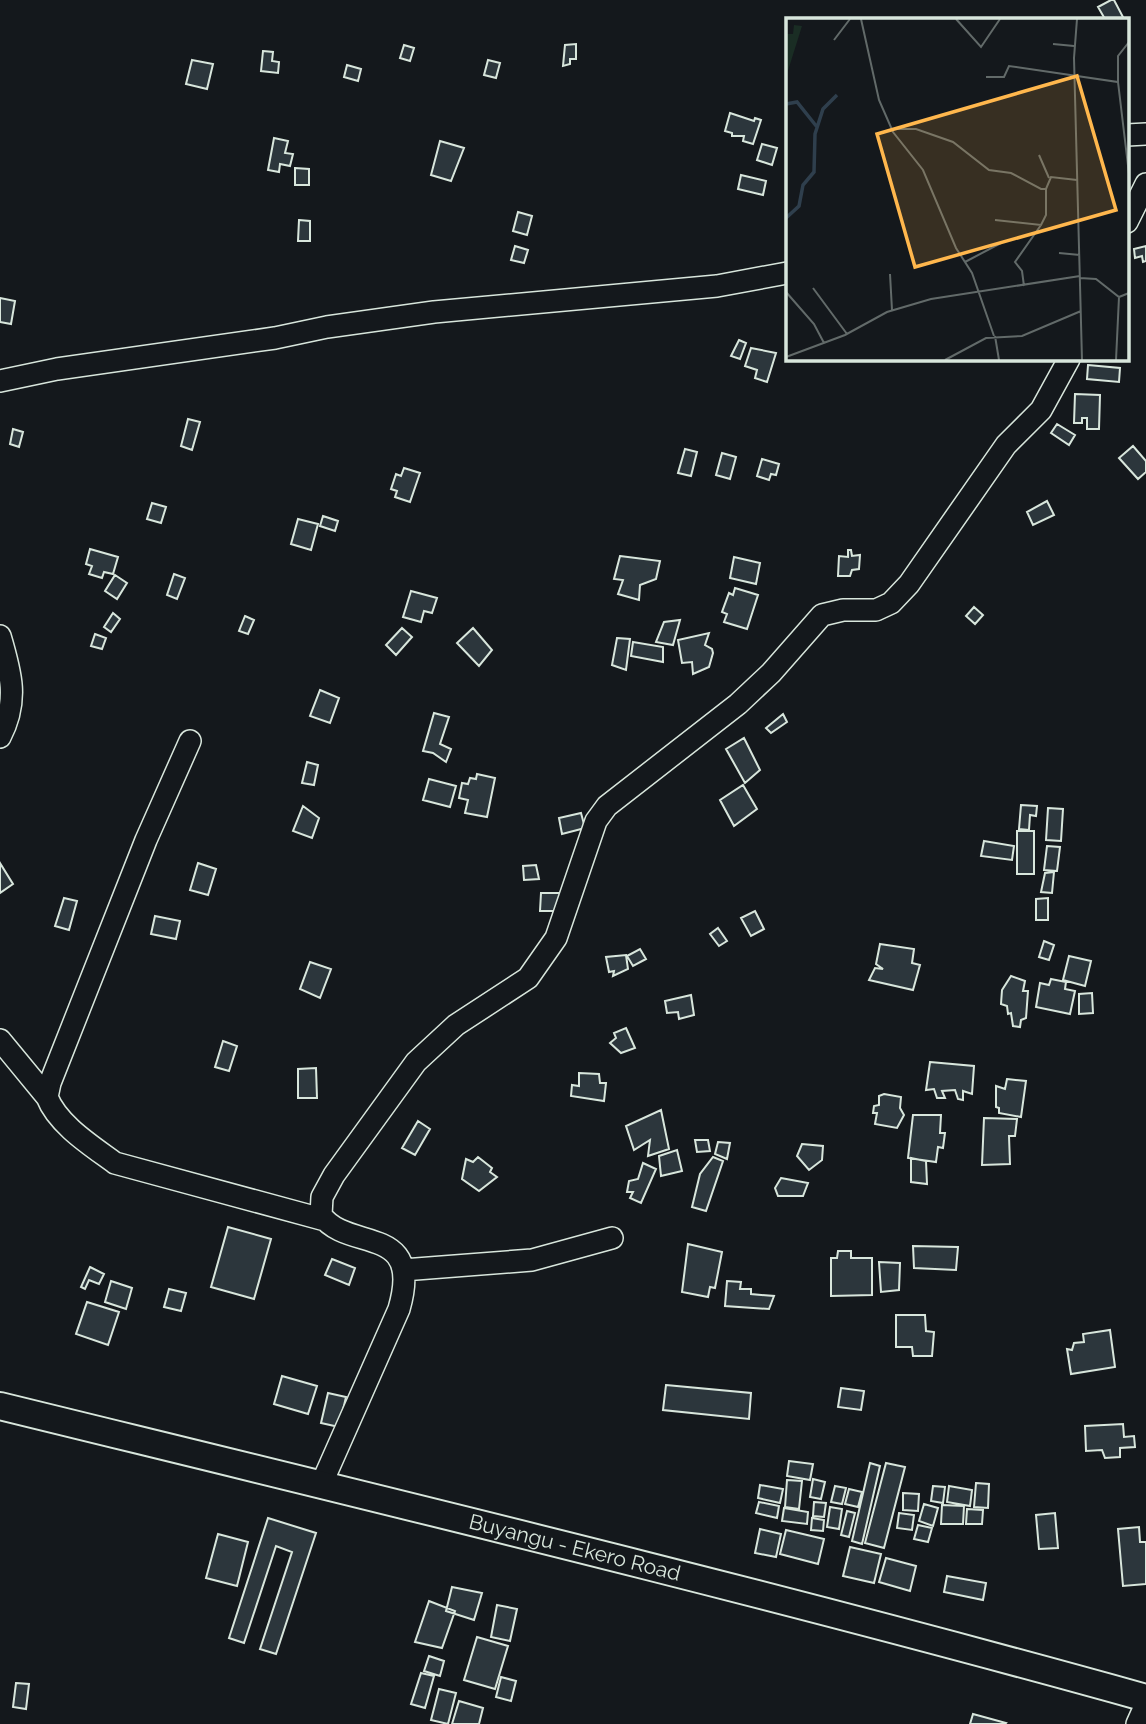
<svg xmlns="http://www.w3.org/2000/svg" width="1146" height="1724" font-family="Raleway,sans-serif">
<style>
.building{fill:#2c363c;stroke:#d8e6dc;stroke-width:2}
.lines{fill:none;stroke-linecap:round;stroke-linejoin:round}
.minor-casing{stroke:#d8e6dc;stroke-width:24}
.major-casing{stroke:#d8e6dc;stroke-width:30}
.minor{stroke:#14181c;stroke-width:21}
.major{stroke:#14181c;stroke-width:26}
.labels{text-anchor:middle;stroke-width:5;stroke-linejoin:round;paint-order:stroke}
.street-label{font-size:21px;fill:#d8e6dc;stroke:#14181c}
.inset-river{fill:none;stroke:#2f3f4d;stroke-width:3.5}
.inset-road{fill:none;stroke:#626a69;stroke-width:2}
.view{fill:#ffb74d;fill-opacity:0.15;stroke:#ffb74d;stroke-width:3.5}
.inset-edge{fill:none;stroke:#d8e6dc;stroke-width:3.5}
</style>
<rect width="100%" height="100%" fill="#14181c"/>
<path class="building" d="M1111 0H1114L1124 19H1105L1098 7Z
M576 44V59H570V64L563 66 565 45Z
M404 45 414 48 410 61 400 58Z
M263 51 273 52 272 61 279 62 278 73 261 71Z
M192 60 213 64 207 89 186 84Z
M488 60 500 63 496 78 484 75Z
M347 65 361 69 358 81 344 77Z
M730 113 754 121 755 118 761 120 753 144 743 141 744 136H732V133L725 131Z
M274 138 288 141 285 153 293 154 290 166 280 164 279 172 268 170Z
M440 141 464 148 451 181 431 175Z
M762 144 777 148 772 165 757 160Z
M295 168 309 169V185H295Z
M741 175 766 181 763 195 738 189Z
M518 212 532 216 527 235 513 231Z
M299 220 310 221V241H298Z
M515 246 528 250 524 263 511 260Z
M1146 246V261L1143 262 1142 256 1135 258 1134 249Z
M0 298 15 301 11 324 0 322Z
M739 340 746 343 740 359 731 356Z
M751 348 776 353 767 382 755 378 757 370 745 366Z
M1088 365 1120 368 1119 382 1087 379Z
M1075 394 1100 395 1099 429H1087V418H1082V423H1074Z
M188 419 200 422 192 450 181 446Z
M1057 424 1075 435 1069 445 1051 433Z
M13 429 23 432 19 447 10 444Z
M1133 446 1146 461V472L1138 479 1119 458Z
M685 449 697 452 691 476 678 473Z
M722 453 736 457 730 479 716 475Z
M762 459 779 464 776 475 771 474 769 480 757 476Z
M404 468 420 473 410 502 395 497 397 491 391 489 396 474 401 476Z
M1047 501 1054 515 1033 525 1027 512Z
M152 503 166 507 161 523 147 519Z
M323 516 338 521 335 531 320 526Z
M298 519 318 524 311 550 291 544Z
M90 549 118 557 113 574 104 572 102 578 89 574 92 566 86 564Z
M848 550H851L852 556 860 555 859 569 852 570 850 576H838L839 556 848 557Z
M620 556 660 561 656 579 640 585 639 600 618 594 623 580 614 579Z
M734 557 760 563 756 584 730 578Z
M174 574 185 578 177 599 167 595Z
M115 575 127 583 117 599 105 591Z
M735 588 758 595 747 629 724 622 727 614 722 612 729 593 733 595Z
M411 591 437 598 432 613 424 611 421 622 403 617Z
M974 607 983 615 975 624 966 616Z
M113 613 120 619 111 632 104 627Z
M245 616 254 620 248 634 239 631Z
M680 620 673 645 656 642 664 622Z
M402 628 412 637 396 655 386 645Z
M473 628 492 650 479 666 457 643Z
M709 633 705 645 712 649 713 653 709 667 693 674 692 662 682 663 678 640Z
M95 634 106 638 102 649 91 646Z
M617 638 630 639 626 670 612 665Z
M633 642 663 647V662L631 656Z
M320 690 339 698 330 723 310 716Z
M434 713 449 717 440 744 451 749 446 762 433 753 423 751Z
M783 714 787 722 771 733 766 728Z
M744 738 760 770 745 783 726 749Z
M307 762 318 765 314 785 302 783Z
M477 774 495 778 487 817 465 813 468 800 459 798 462 783 468 784 470 778 476 779Z
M429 779 456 786 450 807 423 800Z
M743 785 757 809 734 826 720 800Z
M1021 805 1037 806 1036 816 1030 815 1029 830 1019 829Z
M303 806 319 818 312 838 293 831Z
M1048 808 1063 809 1061 841 1046 840Z
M581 813 585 828 562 834 559 818Z
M1017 831H1034V874H1017Z
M984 841 1014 846 1012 860 981 856Z
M1047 846 1060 847 1057 871 1044 870Z
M0 863 13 884 0 893Z
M198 863 216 869 208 895 190 890Z
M536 865 539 879 524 880 523 866Z
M1054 872 1052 893 1041 892 1045 873Z
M541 893H564L565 911H540Z
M64 898 77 901 69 930 55 926Z
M1048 898V920H1036V899Z
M755 911 764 929 751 936 741 918Z
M155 916 180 921 176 939 151 934Z
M718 928 727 941 719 946 710 934Z
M1044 941 1054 945 1049 960 1039 957Z
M880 944 914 949 912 963 920 965 913 990 869 980 875 968 883 969 876 964Z
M640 949 646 959 633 966 627 956Z
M626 955 628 969 613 976 614 971 609 972 606 957Z
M1069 956 1091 961 1085 986 1063 980Z
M310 962 331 969 320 998 300 989Z
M1011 976 1025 981 1023 991H1028L1026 1018 1021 1020 1020 1027 1013 1026 1011 1013 1008 1014 1007 1006 1001 1004 1002 990Z
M1051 979 1066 982 1065 989 1075 991 1070 1014 1036 1007 1040 983 1049 985Z
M1092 993 1093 1013 1079 1014V994Z
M691 995 694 1015 679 1019 678 1012 667 1013 665 1001Z
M626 1028 635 1048 621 1053 610 1043 616 1038 614 1033Z
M223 1041 237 1046 229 1071 215 1067Z
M930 1062 974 1066 972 1094 963 1091V1100L958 1099 955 1090 942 1091 945 1098H937L934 1089 926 1090Z
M316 1068 317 1098H298V1069Z
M579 1073 599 1074 600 1083H606L604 1101 571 1096 572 1085 579 1086Z
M1007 1079 1026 1081 1021 1117 999 1113V1108L996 1107V1086L1005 1089Z
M884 1094 901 1097 900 1108 904 1115 897 1128 875 1124 877 1113H873L874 1106 879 1105V1096Z
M661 1110 669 1149 648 1156 650 1140 634 1150 626 1126Z
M913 1115H941L940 1133H945L943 1148 938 1147 936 1162 908 1158Z
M984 1118 1017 1119 1015 1136H1009L1010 1164 982 1165Z
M418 1121 430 1129 415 1155 402 1148Z
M695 1140H708L710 1151 697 1152Z
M718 1142 730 1143 727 1159 715 1154Z
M802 1144 823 1146 822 1160 809 1170 797 1156Z
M677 1150 682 1171 661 1176 659 1156Z
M478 1157 492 1168 490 1172 497 1177 479 1191 462 1179 466 1159 473 1162Z
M713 1157 723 1161 706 1211 692 1207 700 1174Z
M911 1158 926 1161 927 1184 911 1182Z
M643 1163 656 1169 641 1203 630 1198 633 1192H627L629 1181 638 1179Z
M781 1178 808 1183 803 1196H778L775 1188Z
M228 1227 271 1239 254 1299 211 1287Z
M688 1244 722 1252 715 1288 710 1287 708 1297 682 1292Z
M913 1246 958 1247 956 1270 914 1268Z
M838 1251H851V1258H872V1295L831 1296V1258H837Z
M332 1259 355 1268 349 1285 325 1275Z
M879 1262 900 1263 899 1290 881 1292Z
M90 1267 104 1274 99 1284 89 1280 85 1289 81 1287Z
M111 1281 132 1288 126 1309 105 1302Z
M727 1281 741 1282 740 1289H751V1294L774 1296 769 1309 725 1306Z
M169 1289 186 1293 181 1311 164 1307Z
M87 1302 119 1312 108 1345 76 1334Z
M896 1315H925L926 1331 934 1332 932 1356H913L912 1347H896Z
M1110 1330 1115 1367 1071 1374 1067 1349 1072 1350 1074 1343 1084 1342 1083 1334Z
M282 1376 317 1386 308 1414 274 1404Z
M666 1385 751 1393 749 1419 663 1410Z
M841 1388 864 1391 861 1410 838 1407Z
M328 1393 346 1397 339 1427 321 1423Z
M1123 1424 1124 1437 1134 1436 1135 1447 1120 1448V1457L1105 1458 1102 1450 1086 1451 1085 1426Z
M789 1461 813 1464 810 1480 787 1476Z
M870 1463 880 1466 862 1544 852 1541Z
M886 1463 905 1467 884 1548 865 1543Z
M813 1479 825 1482 821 1499 810 1497Z
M787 1480 802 1481 799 1509 785 1507Z
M976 1483 989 1484 988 1508 974 1507Z
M760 1485 783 1489 780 1503 758 1498Z
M835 1486 846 1488 842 1504 831 1502Z
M933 1486 945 1487 943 1503 931 1501Z
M949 1486 972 1490 970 1506 947 1502Z
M849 1489 862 1492 858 1507 845 1504Z
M903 1493 919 1494 918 1511 903 1510Z
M759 1502 779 1506 777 1518 756 1513Z
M814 1502 826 1503 824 1517 813 1516Z
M924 1504 938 1508 933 1526 919 1521Z
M942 1505 964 1506 963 1524H941Z
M830 1507 842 1509 839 1529 827 1527Z
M784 1508 808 1512 807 1524 782 1521Z
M967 1509 983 1510 982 1524H966Z
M847 1511 855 1513 849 1537 841 1535Z
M899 1513 914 1515 912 1530 897 1528Z
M1055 1513 1058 1548 1039 1549 1036 1515Z
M268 1518 316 1533 276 1654 260 1649 292 1552 276 1546 244 1643 229 1638Z
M812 1518 824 1520 823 1531 811 1530Z
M918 1525 932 1528 928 1542 914 1539Z
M1139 1527 1140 1542H1146V1584L1123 1586 1118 1529Z
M760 1529 781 1534 776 1557 755 1553Z
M786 1530 824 1539 818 1564 780 1554Z
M218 1534 248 1542 237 1586 206 1578Z
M850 1547 881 1554 874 1583 843 1576Z
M886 1558 916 1566 910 1591 879 1582Z
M947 1576 986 1583 983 1600 944 1592Z
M452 1587 482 1593 474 1620 446 1611Z
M429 1601 455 1611 442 1648 415 1642Z
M497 1605 517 1609 510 1641 491 1637Z
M477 1637 508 1646 495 1689 464 1680Z
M429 1656 444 1661 440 1676 424 1671Z
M421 1673 434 1676 425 1708 411 1704Z
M501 1677 516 1681 511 1701 496 1697Z
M16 1683 29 1684 26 1709 13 1707Z
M439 1689 456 1693 448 1724 431 1720Z
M459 1701 483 1708 479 1724H452Z
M973 1714 1006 1723 1005 1724H970Z"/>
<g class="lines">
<g class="minor-casing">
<path id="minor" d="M1127 135 1146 134
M1127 222 1146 184
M0 381 57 369 275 338 327 327 434 312 717 286 787 273
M0 636C11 673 19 701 0 737
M190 741 146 840 50 1083 47 1097C58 1125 92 1146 115 1163L325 1220
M0 1040 47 1097
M403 1270 532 1260 612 1238
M321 1485 399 1309C424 1222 348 1253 321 1215L322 1197 334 1175 416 1062 456 1025 528 978 556 938 596 821 607 806 738 704 771 673 822 615 843 610H876L891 603 909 584 1006 445 1041 410 1069 359
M1137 1724 1146 1704"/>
</g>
<g class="major-casing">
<g id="major">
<path id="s1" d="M0 1406C383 1500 766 1592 1146 1698"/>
</g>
</g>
<use href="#minor" class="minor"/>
<use href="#major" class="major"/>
</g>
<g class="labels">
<g class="street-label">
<text dy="7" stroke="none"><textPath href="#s1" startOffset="592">Buyangu - Ekero Road</textPath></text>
</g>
</g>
<g transform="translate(786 18)">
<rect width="343" height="343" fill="#14181c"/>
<path d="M8 7 16 8 0 59V16H7Z" fill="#1a2d24"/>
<path class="inset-river" d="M0 86 11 84 31 109M0 200 13 188 17 167 28 154 29 116 37 91 51 77"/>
<path class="inset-road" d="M75 1 93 82 107 114 137 152 170 230 186 255 208 318M170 1 195 29 214 1M291 1 288 40 296 342M48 22 64 1M267 26 288 28M200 59H218L223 48 332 64V38L343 24M332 64 343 156M106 111H130L167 124 203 152 225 155 255 171H260L265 159 291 162M253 137 263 160M209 202 255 207 260 197V171M273 235 294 237M179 244 215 225M104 256 106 292M294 260 310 261 333 279 343 275M238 268 236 253 229 244 255 207M27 270 61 316M0 274 28 306 38 325M209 318 213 342M0 339 59 317 101 294 145 281 294 258M159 342 200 320 236 318 295 293M330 342 333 279"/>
<path class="view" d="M291 58 330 192 129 249 91 116Z"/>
<rect width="343" height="343" class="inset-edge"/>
</g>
</svg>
